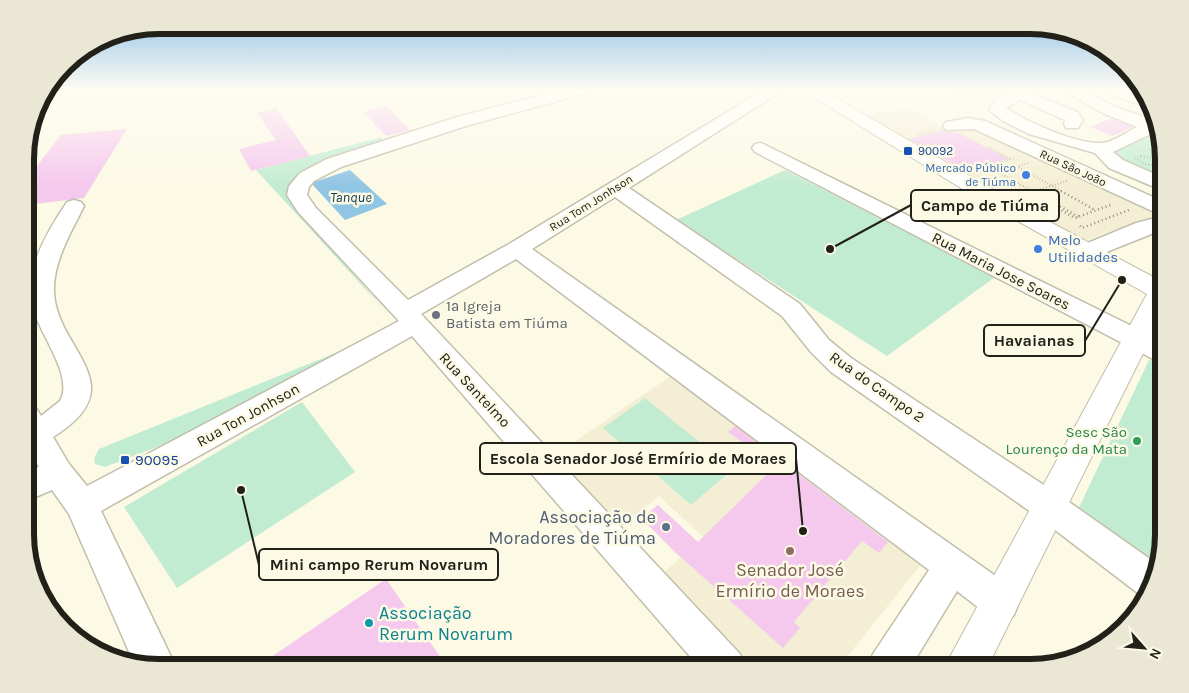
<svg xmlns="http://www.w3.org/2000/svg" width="1189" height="693" font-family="Karla,sans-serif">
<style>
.built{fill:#f4efd4}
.green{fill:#c2ecd2}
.water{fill:#90c5e4}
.building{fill:#f5c8ee}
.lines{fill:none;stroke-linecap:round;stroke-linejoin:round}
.minor-casing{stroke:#c1beab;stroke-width:3}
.major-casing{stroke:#c1beab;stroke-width:2}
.path-far1{stroke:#929082;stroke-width:2;stroke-dasharray:0.5 2.5;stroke-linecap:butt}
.path{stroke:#929082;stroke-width:2.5;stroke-dasharray:1 3;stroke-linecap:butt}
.minor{fill:#fff;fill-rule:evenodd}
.major{fill:#fff;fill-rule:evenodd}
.transit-dot{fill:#1a4fb4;stroke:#fcf9e5;stroke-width:2}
.shop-dot{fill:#3f7fe0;stroke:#fcf9e5;stroke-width:2}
.worship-dot{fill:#6b7280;stroke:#fcf9e5;stroke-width:2}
.leisure-dot{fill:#2e9e5b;stroke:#fcf9e5;stroke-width:2}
.service-dot{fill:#5c6f8a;stroke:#fcf9e5;stroke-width:2}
.education-dot{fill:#8d6e63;stroke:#fcf9e5;stroke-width:2}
.culture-dot{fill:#0f9aa8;stroke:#fcf9e5;stroke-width:2}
.labels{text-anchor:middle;stroke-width:5;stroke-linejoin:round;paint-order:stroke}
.far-transit-label{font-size:12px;fill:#164399;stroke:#fcf9e5;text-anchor:start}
.far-shop-label{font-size:12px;fill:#366cbe;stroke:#fcf9e5;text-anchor:end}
.far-street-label{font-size:12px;fill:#212019;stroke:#fcf9e5}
.far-water-label{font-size:14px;font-style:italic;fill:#09364c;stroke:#fcf9e5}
.shop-label{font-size:15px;fill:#366cbe;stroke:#fcf9e5;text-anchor:start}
.street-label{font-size:15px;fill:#212019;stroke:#fcf9e5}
.worship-label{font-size:15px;fill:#5b616d;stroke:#fcf9e5;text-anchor:start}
.leisure-label{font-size:15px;fill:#27864d;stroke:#fcf9e5;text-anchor:end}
.transit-label{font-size:15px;fill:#164399;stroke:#fcf9e5;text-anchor:start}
.near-service-label{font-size:18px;fill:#4e5e75;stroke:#fcf9e5;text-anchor:end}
.near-education-label{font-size:18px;fill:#785e54;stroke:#fcf9e5}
.near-culture-label{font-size:18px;fill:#0d838f;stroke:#fcf9e5;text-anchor:start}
.rim{fill:none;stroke:#212019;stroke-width:6}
.leader{fill:none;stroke:#212019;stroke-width:2}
.callout-dot{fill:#212019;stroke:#fcf9e5;stroke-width:2}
.callout{fill:#fcf9e5;stroke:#212019;stroke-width:2}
.callout-label{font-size:16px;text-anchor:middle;font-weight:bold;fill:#212019}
</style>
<rect width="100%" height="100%" fill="#fcf9e5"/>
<path class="built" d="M941 90H1010L976 106Z
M907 107 944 127 972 120 1162 213 1084 241 866 116Z
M681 369 931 552 838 668H755L661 575 703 537 659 496 622 526 552 457Z"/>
<path class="green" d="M1158 132 1164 150V183L1124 166 1111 152Z
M382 137V143L310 171 296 208 390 316 256 170Z
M785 170 995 277 887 356 676 220Z
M380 335 222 422 105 467 95 464 94 458 99 449Z
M1149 360 1164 362V543L1154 575 1073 520Z
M645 398 733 469 691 505 603 428Z
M302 402 355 472 177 588 124 507Z"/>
<path class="water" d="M350 170 387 204 345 220 311 183Z"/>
<path class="building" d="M387 106 410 130 386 136 363 112Z
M276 108 310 156 251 171 239 149 276 140 257 113Z
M1111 118 1133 127 1113 136 1090 127Z
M127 129 84 198 26 205V180L61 135Z
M943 130 946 132H957L1008 159 966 171 909 139Z
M735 426 888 542 879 553 862 541 794 622 800 628 783 648 675 552 641 518 658 505 698 542 769 472 737 449 743 443 728 432Z
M386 579 448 668H255Z"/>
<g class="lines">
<g class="minor-casing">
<path id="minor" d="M562 90H589L587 93 469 125 341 167 314 181 309 187 307 195 316 208 408 300 509 244 764 90H783L629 188 800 304 829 340 851 358 1062 497 1157 564 1147 597 1139 594 1038 517 831 372 811 352 782 316 615 197 532 249 1014 589 1019 602 1014 615 1001 620 988 615 957 591 910 668H867L873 654 929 570 516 259 421 314 740 654 746 668H700L412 336 101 511 176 667 159 668 133 661 69 514 52 490 26 501V472L39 467 26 443V405L36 408 41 416 60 401C76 372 30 325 30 293 29 262 50 227 67 202L74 200 81 202 84 206C71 233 53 261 54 292 56 350 137 385 53 437L69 464 87 486 399 321 298 212 287 195 289 186 300 173 327 159 457 117Z
M1035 90 1032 94 1077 112 1083 120 1078 128H1066L1064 124 1065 120 1020 100 1006 108C1027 122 1075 144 1101 143 1112 143 1127 132 1137 127L1103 113 1062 90H1082L1115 107 1154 120 1157 131 1113 152 1123 160 1164 178V191L1109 168 1095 153 1029 134 1003 121 989 110C996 92 1018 90 1035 90Z
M1104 90H1126L1146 98 1150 108 1106 93Z
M968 118 985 121 1164 202V229L1094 257 1086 259 1078 257 1075 252 1078 247 1136 223 1163 216 974 129 946 130 943 126 946 122Z
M761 143 1164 342V362L1155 360 755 152 752 148 755 144Z"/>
</g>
<g class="major-casing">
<path id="major" d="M802 90H822L1035 214 1157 279 1164 277V311L987 668H944L1147 294 977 198Z"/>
</g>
<path class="path-far1" d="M917 135 937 130
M1155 142 1162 145
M1161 144 1153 147 1164 151
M988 147 1010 159
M1141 156 1156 159 1160 164 1147 165 1135 158Z
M1153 158 1164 153
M1028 163 998 172 1034 192
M1016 166 1063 192
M980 170 978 169 1015 158
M1012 188 1019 192
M1032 192 1067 181"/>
<path class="path" d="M1017 191 1057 213
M1032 191 1079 217
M1061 191 1095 210
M1030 193 1075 218 1113 204
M1023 195 1036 191
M1080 226 1082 228 1129 210"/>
<use href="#minor" class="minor"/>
<use href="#major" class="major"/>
</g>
<linearGradient id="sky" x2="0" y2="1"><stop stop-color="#85bbe6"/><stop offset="0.48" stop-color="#fefcf3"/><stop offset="1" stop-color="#fefcf3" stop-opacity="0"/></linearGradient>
<rect width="1189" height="187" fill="url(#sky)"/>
<g class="transit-dot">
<rect x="903" y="146" width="10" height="10" rx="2.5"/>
<rect x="120" y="455" width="10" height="10" rx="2.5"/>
</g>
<g class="shop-dot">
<circle cx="1026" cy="175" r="5"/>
<circle cx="1038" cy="249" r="5"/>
</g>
<circle class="worship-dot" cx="436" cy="315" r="5"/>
<circle class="leisure-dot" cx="1137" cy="441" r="5"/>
<circle class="service-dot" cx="666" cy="527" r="5"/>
<circle class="education-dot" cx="790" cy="551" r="5"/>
<circle class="culture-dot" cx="369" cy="623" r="5"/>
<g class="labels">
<g class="far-transit-label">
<text x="918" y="155">90092</text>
</g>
<g class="far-shop-label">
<text x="1016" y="172">Mercado Público<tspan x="1016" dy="14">de Tiúma</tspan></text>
</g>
<g class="far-street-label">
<text transform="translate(1073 168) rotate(25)" y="4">Rua São João</text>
<text transform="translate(591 203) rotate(-32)" y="4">Rua Tom Jonhson</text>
</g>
<g class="far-water-label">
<text x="351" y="202">Tanque</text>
</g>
<g class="shop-label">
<text x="1048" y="245">Melo<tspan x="1048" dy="17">Utilidades</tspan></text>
</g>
<g class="street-label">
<text transform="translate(1001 271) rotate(27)" y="5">Rua Maria Jose Soares</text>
<text transform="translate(877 387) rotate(35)" y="5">Rua do Campo 2</text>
<text transform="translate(475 390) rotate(47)" y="5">Rua Santelmo</text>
<text transform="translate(248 415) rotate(-29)" y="5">Rua Ton Jonhson</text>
</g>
<g class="worship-label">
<text x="446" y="311">1ª Igreja<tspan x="446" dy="17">Batista em Tiúma</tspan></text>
</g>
<g class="leisure-label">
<text x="1127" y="437">Sesc São<tspan x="1127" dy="17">Lourenço da Mata</tspan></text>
</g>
<g class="transit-label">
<text x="135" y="465">90095</text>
</g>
<g class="near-service-label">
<text x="656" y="523">Associação de<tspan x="656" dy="21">Moradores de Tiúma</tspan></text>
</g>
<g class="near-education-label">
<text x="790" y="576">Senador José<tspan x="790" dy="21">Ermírio de Moraes</tspan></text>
</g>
<g class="near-culture-label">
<text x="379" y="619">Associação<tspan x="379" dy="21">Rerum Novarum</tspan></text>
</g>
</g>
<path d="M0 0H1189V693H0ZM159 34H1030A125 125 0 0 1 1155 159V534A125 125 0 0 1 1030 659H159A125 125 0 0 1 34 534V159A125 125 0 0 1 159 34Z" fill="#eae8d5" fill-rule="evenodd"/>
<path class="rim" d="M159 34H1030A125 125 0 0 1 1155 159V534A125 125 0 0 1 1030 659H159A125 125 0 0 1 34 534V159A125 125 0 0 1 159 34Z"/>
<path class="leader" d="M830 249L911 205M1122 280L1085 341M803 531L796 458M241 490L259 565"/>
<g class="callout-dot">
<circle cx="830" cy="249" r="5"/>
<circle cx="1122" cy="280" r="5"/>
<circle cx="803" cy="531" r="5"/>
<circle cx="241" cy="490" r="5"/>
</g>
<g class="callout">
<rect x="911" y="190" width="148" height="31" rx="5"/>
<rect x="984" y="325" width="101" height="31" rx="5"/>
<rect x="480" y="443" width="316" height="31" rx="5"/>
<rect x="259" y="549" width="239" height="31" rx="5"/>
</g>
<g class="callout-label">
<text x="985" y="211">Campo de Tiúma</text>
<text x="1034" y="346">Havaianas</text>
<text x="638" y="464">Escola Senador José Ermírio de Moraes</text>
<text x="379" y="570">Mini campo Rerum Novarum</text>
</g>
<g transform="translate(1144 648) rotate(117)" stroke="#fcf9e5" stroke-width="4" paint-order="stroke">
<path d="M0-4L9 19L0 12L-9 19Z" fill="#212019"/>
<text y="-8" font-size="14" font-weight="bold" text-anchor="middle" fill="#212019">N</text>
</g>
</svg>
